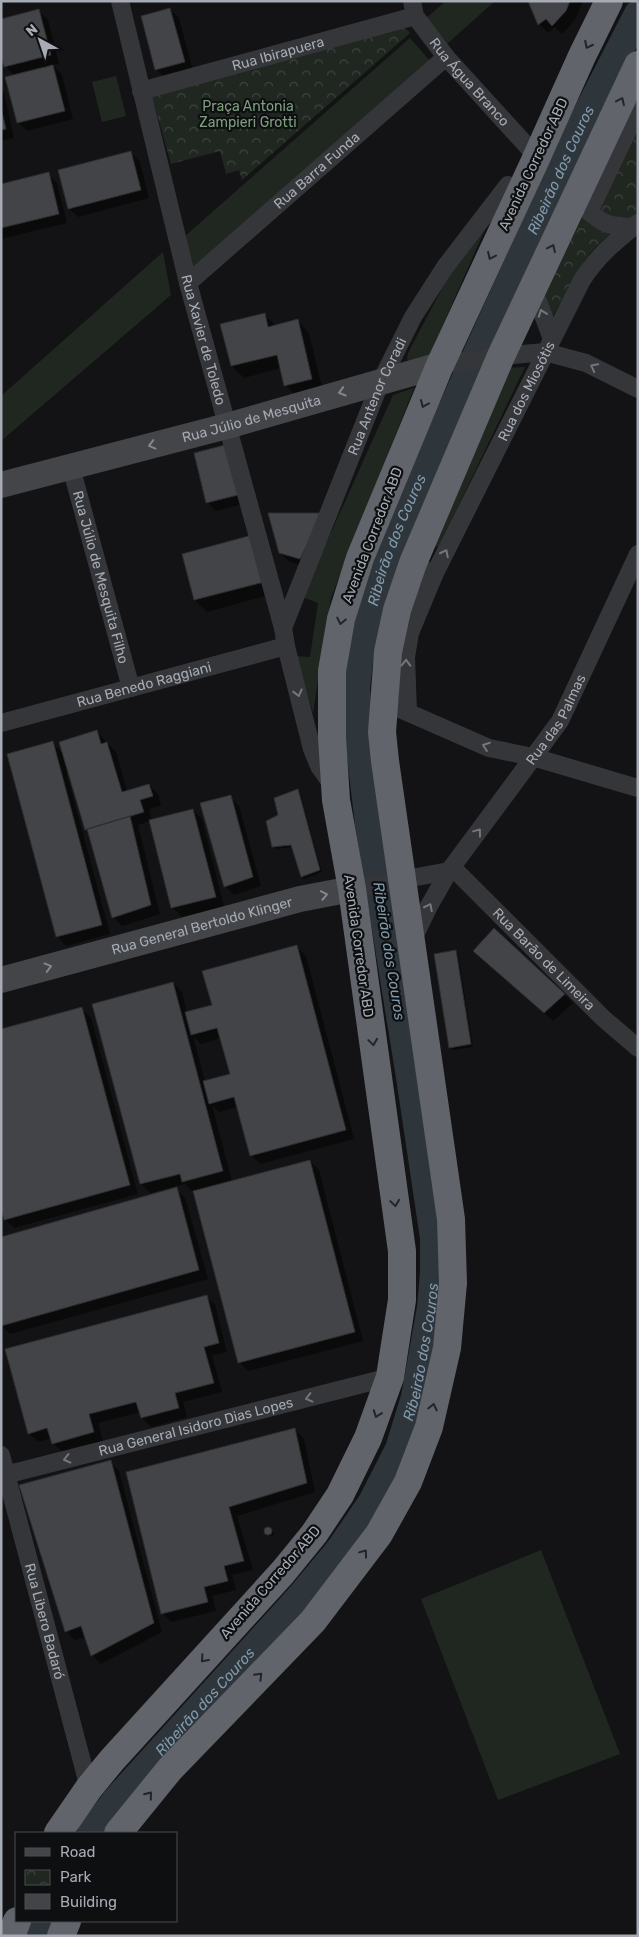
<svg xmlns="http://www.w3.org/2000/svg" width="639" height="1937" font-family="Rubik,sans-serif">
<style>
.grass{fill:#202721}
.park{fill:url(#park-crowns)}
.shadow{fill:#0007;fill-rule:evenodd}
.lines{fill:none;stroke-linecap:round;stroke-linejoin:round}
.river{stroke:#2e363c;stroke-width:28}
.building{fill:#434448;stroke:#2e2e31}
.street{stroke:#35363a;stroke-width:18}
.secondary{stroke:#434549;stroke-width:26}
.highway{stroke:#61646a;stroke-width:28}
.oneway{stroke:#232426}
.oneway2{stroke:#73767d}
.oneway3{stroke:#83878f}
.labels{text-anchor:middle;stroke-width:4.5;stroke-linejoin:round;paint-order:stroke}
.street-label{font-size:14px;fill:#a6abb4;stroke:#0e0f10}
.park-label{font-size:14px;fill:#7f9e80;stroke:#0e0f10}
.water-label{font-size:15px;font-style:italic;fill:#8099ac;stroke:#0e0f10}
</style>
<defs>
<pattern id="park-crowns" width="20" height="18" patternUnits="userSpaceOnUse" patternTransform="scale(1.25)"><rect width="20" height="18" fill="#202721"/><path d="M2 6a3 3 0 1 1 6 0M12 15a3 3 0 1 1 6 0" fill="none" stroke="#3d443f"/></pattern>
</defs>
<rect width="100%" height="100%" fill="#131315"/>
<path class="grass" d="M446 1H495L447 44 425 19Z
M410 38 432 63 195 277 184 237Z
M116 76 126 116 102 122 92 82Z
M493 211 428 359 410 363 407 359 408 353 446 281Z
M163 252 171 295 1 441V396Z
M525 367 439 546 435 547 431 544 502 368Z
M414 388 331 598 313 713 296 656 310 657 318 603 302 597 393 395Z
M541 1550 620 1754 498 1800 421 1599Z"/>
<path class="park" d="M401 23 410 33 242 180 239 170 226 174 220 151 171 164 151 93Z
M638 121V219L631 224 594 211Z
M586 210 620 229C581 250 573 284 551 319L543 297Z"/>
<path class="shadow" d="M529 1H583L575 20 562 34 555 27 548 33 539 24Z
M170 9 179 18 193 71 165 78 156 69Z
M39 11 48 20 59 64 53 65 62 75 73 119 27 131 18 122 15 76 5 66Z
M1 89 4 92 14 138 1 141Z
M131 153 140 162 149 198 78 217 69 208Z
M48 174 57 183 67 223 1 239V185Z
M264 314 276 326 298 321 309 333 323 391 297 397 285 385 281 368 244 378 232 366Z
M195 454 246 503 216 511 207 502Z
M322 514 309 568 290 562 280 553Z
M255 535 279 592 207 612 195 600 183 555Z
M97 732 116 752 127 791 149 785 158 794 161 805 149 809 152 821 193 810 202 819 224 906 182 917 173 908 150 821 138 825 160 914 122 926 113 917 89 832 86 829 69 771H66L110 934 66 946 58 937 52 743 64 754Z
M297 790 300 793 322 872 304 879 302 876 293 847 276 849 274 846Z
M230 797 239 806 261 886 234 895 225 886Z
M297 947 306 956 354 1139 260 1164 251 1155 238 1107 219 1112 212 1105 232 1182 310 1161 319 1170 363 1341 248 1371 239 1362 194 1190 192 1191 185 1184 150 1193 141 1184 93 1005 173 983 182 992 187 1013 213 1006ZM193 1036 201 1044 221 1038 231 1075 205 1082Z
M456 952 458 954 473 1047 453 1050 450 1048Z
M484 960 564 995 573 1003 553 1021Z
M82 1009 91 1018 138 1194 14 1228 5 1219Z
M176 1189 185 1198 208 1279 10 1334 1 1325Z
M206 1296 215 1305 227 1352 212 1355 222 1392 183 1402 187 1417 151 1427 142 1418 140 1412 98 1423 103 1441 62 1452 53 1443 51 1438 38 1442 29 1433Z
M295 1430 304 1439 315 1492 237 1516 253 1570 232 1575 236 1590 212 1596 216 1611 171 1622 162 1613 127 1473Z
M110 1462 119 1471 162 1632 101 1664 92 1655 86 1637 75 1640 66 1631Z
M266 1529 274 1533 273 1536 271 1537 268 1534Z"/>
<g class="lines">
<g class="river">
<path id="s1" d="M91 1833 116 1800 301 1596 340 1549 372 1502 399 1449 415 1397 431 1308 434 1273V1238L410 1077 369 824 359 739 356 688 359 660 381 573 400 523 582 123 638 14"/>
<path d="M39 1936 45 1921"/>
</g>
</g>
<path class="building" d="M528 1H570L566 11 552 26 546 19 538 25Z
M170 8 185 62 155 70 141 16Z
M39 9 51 55 4 67 1 57V19Z
M53 65 65 111 17 123 5 77Z
M1 108 6 129 1 130Z
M131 151 141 190 68 209 58 170Z
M49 172 59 214 1 228V184Z
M265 313 268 327 298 319 312 379 284 386 277 355 231 366 220 324Z
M225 445 238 495 206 503 194 453Z
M268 513H323L300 559 279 553Z
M256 534 268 581 194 600 182 554Z
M97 730 101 744 107 742 122 792 149 784 153 796 140 800 144 812 85 830 59 742Z
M53 741 102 925 56 937 7 754Z
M298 789 320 870 301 877 291 845 272 847 266 821 278 815 274 798Z
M231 795 253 877 224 887 200 803Z
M193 809 216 897 171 908 149 820Z
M130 816 151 905 112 918 87 829Z
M494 928 565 994 544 1013 473 951Z
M297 945 346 1130 250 1156 234 1097 209 1104 203 1081 230 1074 217 1028 191 1035 185 1012 212 1005 202 971Z
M456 950 471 1044 449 1048 434 954Z
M173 982 223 1171 182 1182 180 1174 140 1184 92 1004Z
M82 1007 130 1185 4 1220 1 1209V1029Z
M310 1160 355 1332 238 1363 193 1191Z
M177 1187 199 1270 1 1326V1237Z
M207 1295 219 1343 204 1347 214 1383 175 1393 179 1408 141 1418 136 1402 89 1414 94 1432 52 1444 47 1428 28 1434 5 1349Z
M295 1428 307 1483 229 1507 244 1561 224 1566 228 1581 204 1587 208 1602 161 1614 126 1472Z
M111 1460 154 1623 91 1656 81 1626 65 1632 19 1485Z
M264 1531a4 4 0 1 1 8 0a4 4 0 1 1-8 0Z"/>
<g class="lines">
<g class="street">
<path id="s2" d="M120 1 188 283 283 628 286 646 312 749 319 766 333 786"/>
<path id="s3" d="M412 1 415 16 446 57 537 157"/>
<path id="s4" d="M141 91 415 16"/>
<path d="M581 203C598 222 607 227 632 227"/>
<path d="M589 212 638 109"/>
<path id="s5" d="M188 283 446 57"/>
<path d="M533 288 552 339"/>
<path d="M440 365 501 356 545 352 586 363 638 389"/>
<path id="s6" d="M71 467 131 688"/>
<path id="s7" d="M413 563 434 575 582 280C598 255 615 242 638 223"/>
<path id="s8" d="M283 628 381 381 413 317 445 267 508 185"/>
<path d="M384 702 489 748 533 757 638 788"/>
<path d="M408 712 406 657 410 633 434 575"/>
<path id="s9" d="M1 723 286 646"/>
<path id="s10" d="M452 867 604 1019 638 1048"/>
<path d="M352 889 449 871"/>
<path id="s11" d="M412 941 429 906 449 871 560 721 638 554"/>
<path id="s12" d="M1 1455 89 1788"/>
<path id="s13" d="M1 1476 390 1377"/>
</g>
<g class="secondary">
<path id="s14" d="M1 485 227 426 440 365"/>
<path id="s15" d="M1 980 300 899 352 889"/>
</g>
<path class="highway" d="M58 1833 89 1788 112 1760 283 1572 314 1534 340 1495 368 1438 390 1377 402 1300V1251L352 889 336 800 332 737V671L341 619 360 558 440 365 534 163 582 56 609 1
M118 1833 170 1769 313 1621 379 1534 408 1482 429 1427 447 1348 453 1283 451 1219 385 761 382 732 388 652 397 610 413 563 501 356 638 65
M11 1936 17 1921
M61 1936 67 1921"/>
</g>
<defs><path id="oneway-chevron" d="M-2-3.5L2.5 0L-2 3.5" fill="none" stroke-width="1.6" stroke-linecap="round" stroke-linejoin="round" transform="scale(1.25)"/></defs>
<g class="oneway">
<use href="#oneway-chevron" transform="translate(588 45) rotate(117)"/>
<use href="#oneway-chevron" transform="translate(621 101) rotate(-65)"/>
<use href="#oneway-chevron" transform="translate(552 248) rotate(-65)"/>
<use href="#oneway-chevron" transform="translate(491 256) rotate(115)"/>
<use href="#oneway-chevron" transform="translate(424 404) rotate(113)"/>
<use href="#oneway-chevron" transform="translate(341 621) rotate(102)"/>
<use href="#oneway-chevron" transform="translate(373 1042) rotate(82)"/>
<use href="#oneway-chevron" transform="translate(395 1203) rotate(82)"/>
<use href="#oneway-chevron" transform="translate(433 1407) rotate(-77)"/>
<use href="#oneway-chevron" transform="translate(377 1414) rotate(110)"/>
<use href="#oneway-chevron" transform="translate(364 1553) rotate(-53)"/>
<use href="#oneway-chevron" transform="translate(204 1659) rotate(132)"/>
<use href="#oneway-chevron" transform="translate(259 1676) rotate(-46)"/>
<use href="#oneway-chevron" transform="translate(149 1795) rotate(-51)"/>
</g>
<g class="oneway2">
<use href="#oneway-chevron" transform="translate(542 313) rotate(-110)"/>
<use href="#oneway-chevron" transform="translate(594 367) rotate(-153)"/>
<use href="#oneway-chevron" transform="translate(445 553) rotate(-63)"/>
<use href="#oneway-chevron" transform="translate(406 663) rotate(-88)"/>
<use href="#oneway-chevron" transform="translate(298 693) rotate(76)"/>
<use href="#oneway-chevron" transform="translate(486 746) rotate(-160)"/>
<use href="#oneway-chevron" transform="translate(478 832) rotate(-53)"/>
<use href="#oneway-chevron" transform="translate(429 907) rotate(-63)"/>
<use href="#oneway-chevron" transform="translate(309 1398) rotate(166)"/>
<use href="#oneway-chevron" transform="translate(67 1459) rotate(166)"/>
</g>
<g class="oneway3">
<use href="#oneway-chevron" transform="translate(342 392) rotate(164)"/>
<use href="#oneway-chevron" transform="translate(152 445) rotate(165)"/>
<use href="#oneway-chevron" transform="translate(324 895) rotate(-11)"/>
<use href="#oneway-chevron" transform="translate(48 967) rotate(-15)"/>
</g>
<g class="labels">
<g class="street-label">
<text dy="5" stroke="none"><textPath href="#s4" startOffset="142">Rua Ibirapuera</textPath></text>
<text dy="5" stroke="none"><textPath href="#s3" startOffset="101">Rua Água Branco</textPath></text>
<text transform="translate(533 164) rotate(-65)" y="5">Avenida Corredor ABD</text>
<text dy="5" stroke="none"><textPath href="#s5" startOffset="171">Rua Barra Funda</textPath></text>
<text dy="5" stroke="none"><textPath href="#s2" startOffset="349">Rua Xavier de Toledo</textPath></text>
<text dy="5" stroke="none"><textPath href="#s7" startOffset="230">Rua dos Miosótis</textPath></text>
<text dy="5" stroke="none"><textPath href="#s8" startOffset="250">Rua Antenor Coradi</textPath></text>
<text dy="5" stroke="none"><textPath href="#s14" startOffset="259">Rua Júlio de Mesquita</textPath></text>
<text transform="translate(372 535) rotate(-69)" y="5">Avenida Corredor ABD</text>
<text dy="5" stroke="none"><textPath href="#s6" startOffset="114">Rua Júlio de Mesquita Filho</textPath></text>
<text dy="5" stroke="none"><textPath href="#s9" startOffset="148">Rua Benedo Raggiani</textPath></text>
<text dy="5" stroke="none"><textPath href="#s11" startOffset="265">Rua das Palmas</textPath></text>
<text dy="5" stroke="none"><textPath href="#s15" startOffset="208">Rua General Bertoldo Klinger</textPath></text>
<text transform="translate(359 946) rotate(82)" y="5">Avenida Corredor ABD</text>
<text dy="5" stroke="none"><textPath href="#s10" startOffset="130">Rua Barão de Limeira</textPath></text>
<text dy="5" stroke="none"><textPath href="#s13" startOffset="201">Rua General Isidoro Dias Lopes</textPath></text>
<text transform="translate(270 1582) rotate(-49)" y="5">Avenida Corredor ABD</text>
<text dy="5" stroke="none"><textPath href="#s12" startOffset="172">Rua Libero Badaró</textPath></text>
</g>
<g class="park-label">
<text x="248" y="111">Praça Antonia<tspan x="248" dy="16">Zampieri Grotti</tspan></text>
</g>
<g class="water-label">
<text dy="5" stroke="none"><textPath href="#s1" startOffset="1824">Ribeirão dos Couros</textPath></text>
<text dy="5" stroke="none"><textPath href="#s1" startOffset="1419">Ribeirão dos Couros</textPath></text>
<text transform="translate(389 951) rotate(81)" y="5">Ribeirão dos Couros</text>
<text dy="5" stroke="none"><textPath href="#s1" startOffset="594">Ribeirão dos Couros</textPath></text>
<text dy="5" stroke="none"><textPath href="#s1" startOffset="174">Ribeirão dos Couros</textPath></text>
</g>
</g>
<rect width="639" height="1937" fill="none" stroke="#a6abb4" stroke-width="5"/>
<rect x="15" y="1832" width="162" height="90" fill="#0e0f10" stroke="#4b4d52"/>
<rect x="25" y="1848" width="25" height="8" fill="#434549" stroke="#4b4d52"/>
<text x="60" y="1857" font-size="15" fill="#a6abb4">Road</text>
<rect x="25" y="1870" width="25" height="15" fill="url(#park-crowns)" stroke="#4b4d52"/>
<text x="60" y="1882" font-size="15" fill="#a6abb4">Park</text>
<rect x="25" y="1894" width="25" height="15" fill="#434448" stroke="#4b4d52"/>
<text x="60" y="1907" font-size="15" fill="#a6abb4">Building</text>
<g transform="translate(40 40) rotate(320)" stroke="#0e0f10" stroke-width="4" paint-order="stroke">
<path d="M0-4L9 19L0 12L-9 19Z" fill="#a6abb4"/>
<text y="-8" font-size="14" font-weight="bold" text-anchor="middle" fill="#a6abb4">N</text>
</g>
</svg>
